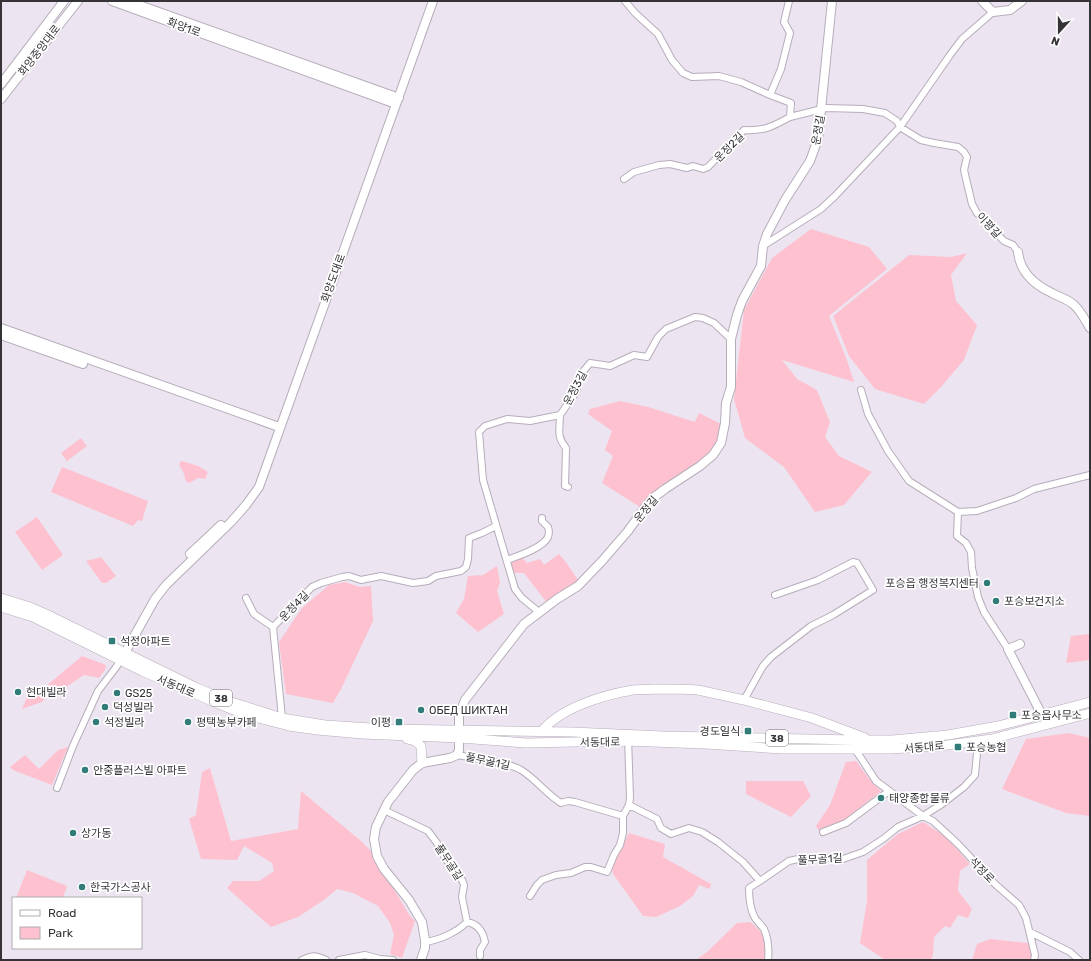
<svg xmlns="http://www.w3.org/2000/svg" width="1091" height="961" font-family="Rubik,'Noto Sans KR',sans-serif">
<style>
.green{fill:#fec1cf}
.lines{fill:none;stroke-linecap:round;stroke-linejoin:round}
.street-casing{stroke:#b6adba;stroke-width:8}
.secondary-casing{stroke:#b6adba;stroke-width:10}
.primary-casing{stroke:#b6adba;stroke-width:10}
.street{stroke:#fff;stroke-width:6}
.secondary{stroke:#fff;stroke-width:8}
.primary{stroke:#fff;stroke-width:9}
.poi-dot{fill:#317b79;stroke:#fff;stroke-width:1.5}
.labels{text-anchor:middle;stroke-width:3.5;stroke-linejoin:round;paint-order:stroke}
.shield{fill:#fff;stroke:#727074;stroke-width:1}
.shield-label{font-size:10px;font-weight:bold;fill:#363338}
.street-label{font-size:11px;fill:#363338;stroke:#fff}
.poi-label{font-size:11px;fill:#363338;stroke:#fff;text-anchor:start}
</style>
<rect width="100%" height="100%" fill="#ede4f1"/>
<path class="green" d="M811 229 869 247 887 269 829 316 847 360 854 382 782 360 797 379 817 390 830 422 825 437 839 456 872 472 844 505 815 512 784 467 745 438 734 399 744 310 772 258Z
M967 253 951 275 956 301 977 325 964 360 941 387 924 404 875 389 849 356 833 316 909 255 951 257Z
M620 401 648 407 695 422 699 413 721 424 717 440 710 453 694 466 656 490 640 507 602 483 613 456 605 450 612 431 588 414 590 409Z
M81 438 87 446 67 461 61 453Z
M182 461 198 466 208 472 205 479 198 478 189 483 185 480C186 474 180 469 179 463Z
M62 467 148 501 142 521 138 520 133 526 51 492Z
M37 517 63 555 42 570 15 532Z
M559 554 565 561 579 581 551 608 524 573H513L509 561 522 557 527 563 540 559 544 565Z
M101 557 116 576 106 583H102L86 561Z
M497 566 500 583 497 591 504 614 478 632 456 613 464 599 468 576 483 575Z
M345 582 360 587 371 586 373 621 342 687 333 703 286 694 279 642 302 608 329 585Z
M1090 634V660L1066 663 1071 636Z
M82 656 106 665 105 670 99 678 84 675 57 693 51 692 42 702 22 709 28 695 33 697Z
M1069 733 1090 738V816L1066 813 1002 789 1026 739Z
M68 747 52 785 13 770 10 767 25 755 39 769 58 750Z
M856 761 870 780 881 791 844 820 818 830 816 826 830 805 846 762Z
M210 768 231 841 298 829 301 791 361 841 370 850 410 916 415 921 402 958 390 954 394 935 390 923 378 906 353 893 337 889 324 900 298 917 271 927 227 888 233 881H259L274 871 272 863 244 846 237 860 201 859 189 819 196 815 202 772Z
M746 781H803L811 796 791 817 746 794Z
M923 822 945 836 970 864 960 871 958 891 972 909 968 918 958 915 950 928 945 926 934 937 933 955 931 960H885L860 943 867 901V860L898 834Z
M629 833 665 844 663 857 711 884 710 889 699 885 693 896 680 906 656 917 643 916 613 874 612 868Z
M27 870 67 886 63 898H16Z
M750 922C766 933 764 941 765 960H696L707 952 737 923Z
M990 939 1028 943 1032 956 1031 960H972L977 944Z"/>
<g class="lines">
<g class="street-casing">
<path id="street" d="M625 1 635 13 658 34 672 60 683 73 692 77 719 76 741 82 770 95 791 103 790 117 826 108 863 109 885 113 897 121 900 127 921 140 934 143 958 147 964 152 967 157 964 170 972 204 977 213 989 222 999 236 1004 241 1013 245 1018 252
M770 95 781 69 790 33 784 22 789 1
M624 179 634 172 659 165 670 164 687 168 693 166 703 169 708 167 744 130C764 131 772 127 790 117
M763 246 821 209 835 196 900 127 950 55 962 39 993 12
M861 390 868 414 888 451 909 481 958 512 977 511 1016 498 1034 489 1090 475
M560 415C560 429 556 436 566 448L565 486 568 487
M958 512 957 536 966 543 971 552 972 568 978 597 984 612 1008 649
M507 560C518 556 543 548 548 537 549 534 549 530 548 527L542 521V518
M246 598 254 614 273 627
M539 612 522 598 515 589 483 480 479 432 485 426 507 419 530 421 560 415 576 392 578 378 590 363 610 366 634 355 647 357 658 337 666 329 695 317 703 318 714 323 731 339
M744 700 763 666 771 657 811 626 833 615 873 590 857 563 853 562 818 580 775 595
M282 718 273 627 312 587 321 583 342 577 349 576 361 580 381 576 413 583 428 581 436 576 461 571 466 567 468 559 469 538 482 533 496 526
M855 749 876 781 923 816 933 821 958 844 995 884 1019 905 1026 918 1035 955 1034 960
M457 755C473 758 508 762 521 770 536 779 545 793 561 803L568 801 575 802 623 816 629 805 630 798 628 737
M57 788 73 746 98 691 117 666 120 660
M629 805 657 819 661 828 671 834 689 828 702 832 718 842 743 862 760 881 749 888C749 897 750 908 754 916 756 921 761 924 764 929 768 938 769 950 768 960
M384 810 428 831 437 843 445 858 462 880 464 885 462 897 467 922C478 924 483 931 485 942L480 950V956
M823 832 846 823 889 791
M760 881 789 861 803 858H830L843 859 863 852 883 839 898 827 923 816 942 804 964 787 975 775 977 753V741
M530 896 537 885 542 880 556 875 571 873 585 867H591L607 872 614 855 620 845 623 833V816
M1030 932 1070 952 1079 960
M425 942C440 940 457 932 467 922
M302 960C313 955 315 955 326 960
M339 960 365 955 380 959 393 960"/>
</g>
<g class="secondary-casing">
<path id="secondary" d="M112 1 396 104
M128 1 399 98
M982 1 993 12 1010 10 1022 1
M1 84 64 1
M1 99 78 1
M1018 252C1020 272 1035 285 1052 293 1059 297 1068 299 1074 305 1081 311 1085 320 1090 328
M1 328 279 427
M1 335 83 364
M190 554 221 525
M1020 644 1008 649 1042 715
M122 658 155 599 166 585 231 522 246 505 259 487 433 1
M421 960 425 948V940L422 922 409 900 384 869 377 856 374 839 376 827 388 802 413 770 422 763 450 758 457 755 459 750V715L465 700 524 624 557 599 578 586 602 561 628 531 646 506 653 498 665 489 700 466 713 455 721 443 725 423 726 403 731 387V339L737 315 742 301 761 266 763 246 767 234 785 200 810 161 818 139 832 1"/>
</g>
<g class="primary-casing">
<path id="primary" d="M1 598 30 607 46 614 197 688 228 701 282 718 325 725 387 729 572 732 663 736 854 740H892L948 735 998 726 1090 702
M1 607 33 617 142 671 219 704 244 714 266 720 289 726 317 730 362 734 460 738 526 743 625 741 705 744 782 749H890L940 746 992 739 1090 713
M541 732C560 708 603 695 633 690 640 689 647 690 655 689 669 689 683 689 698 690L744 700 812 718 865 738
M407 739 415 741 421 746 422 763"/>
</g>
<use href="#street" class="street"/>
<use href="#secondary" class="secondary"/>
<use href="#primary" class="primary"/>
</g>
<g class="poi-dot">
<circle cx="987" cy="583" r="4"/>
<circle cx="996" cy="601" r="4"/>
<rect x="108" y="637" width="8" height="8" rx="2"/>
<circle cx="18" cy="692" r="4"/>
<circle cx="117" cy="693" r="4"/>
<circle cx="105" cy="707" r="4"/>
<circle cx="421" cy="710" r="4"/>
<rect x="1009" y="711" width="8" height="8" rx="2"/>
<circle cx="96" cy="722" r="4"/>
<circle cx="188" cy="722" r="4"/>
<rect x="395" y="718" width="8" height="8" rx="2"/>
<rect x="744" y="727" width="8" height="8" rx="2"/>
<rect x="954" y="743" width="8" height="8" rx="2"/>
<circle cx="85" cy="770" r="4"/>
<circle cx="881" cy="798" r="4"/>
<circle cx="73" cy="833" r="4"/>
<circle cx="82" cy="887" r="4"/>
</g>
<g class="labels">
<g class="shield">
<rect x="210" y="690" width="22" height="16" rx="3"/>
<rect x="766" y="730" width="22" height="16" rx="3"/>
</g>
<g class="shield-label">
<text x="221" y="702">38</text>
<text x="777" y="742">38</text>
</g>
<g class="street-label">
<text transform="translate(184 27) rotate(20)" y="4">화양1로</text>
<text transform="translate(39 50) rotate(-52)" y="4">화양중앙대로</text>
<text transform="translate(818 130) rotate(-80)" y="4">운정길</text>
<text transform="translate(729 147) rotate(-45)" y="4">운정2길</text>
<text transform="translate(989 225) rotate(48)" y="4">이평길</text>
<text transform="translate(333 278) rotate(-70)" y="4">화양도대로</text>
<text transform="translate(575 388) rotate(-62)" y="4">운정3길</text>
<text transform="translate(646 509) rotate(-50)" y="4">운정길</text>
<text transform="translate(294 606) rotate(-46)" y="4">운정4길</text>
<text transform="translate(176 686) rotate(23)" y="4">서동대로</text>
<text transform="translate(600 742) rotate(-1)" y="4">서동대로</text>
<text transform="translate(924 747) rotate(-5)" y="4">서동대로</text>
<text transform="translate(488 761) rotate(12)" y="4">풀무골1길</text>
<text transform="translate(820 859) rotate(-3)" y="4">풀무골1길</text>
<text transform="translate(449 862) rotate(57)" y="4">풀무골길</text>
<text transform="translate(982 870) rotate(46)" y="4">석정로</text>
</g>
<g class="poi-label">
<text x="979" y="587" text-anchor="end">포승읍 행정복지센터</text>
<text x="1004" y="605">포승보건지소</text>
<text x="120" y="645">석정아파트</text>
<text x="26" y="696">현대빌라</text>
<text x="125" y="697">GS25</text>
<text x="113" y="711">덕성빌라</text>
<text x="429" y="714">ОБЕД ШИКТАН</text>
<text x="1021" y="719">포승읍사무소</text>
<text x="104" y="726">석정빌라</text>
<text x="196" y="726">평택농부카페</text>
<text x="391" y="726" text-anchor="end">이평</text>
<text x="740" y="735" text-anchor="end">경도일식</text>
<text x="966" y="751">포승농협</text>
<text x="93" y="774">안중플러스빌 아파트</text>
<text x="889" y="802">태양종합물류</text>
<text x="81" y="837">상가동</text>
<text x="90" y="891">한국가스공사</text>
</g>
</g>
<rect width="1091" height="961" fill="none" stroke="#363338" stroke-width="4"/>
<rect x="12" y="897" width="130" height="52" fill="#ffffff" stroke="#afadaf"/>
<rect x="20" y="910" width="20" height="6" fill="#ffffff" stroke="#afadaf"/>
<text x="48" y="917" font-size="12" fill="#363338">Road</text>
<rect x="20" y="927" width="20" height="12" fill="#fec1cf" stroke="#afadaf"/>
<text x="48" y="937" font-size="12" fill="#363338">Park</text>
<g transform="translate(1059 32) rotate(201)" stroke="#ffffff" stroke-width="3" paint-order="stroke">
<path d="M0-3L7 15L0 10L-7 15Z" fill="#363338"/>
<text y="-6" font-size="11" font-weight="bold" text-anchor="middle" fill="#363338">N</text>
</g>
</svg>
